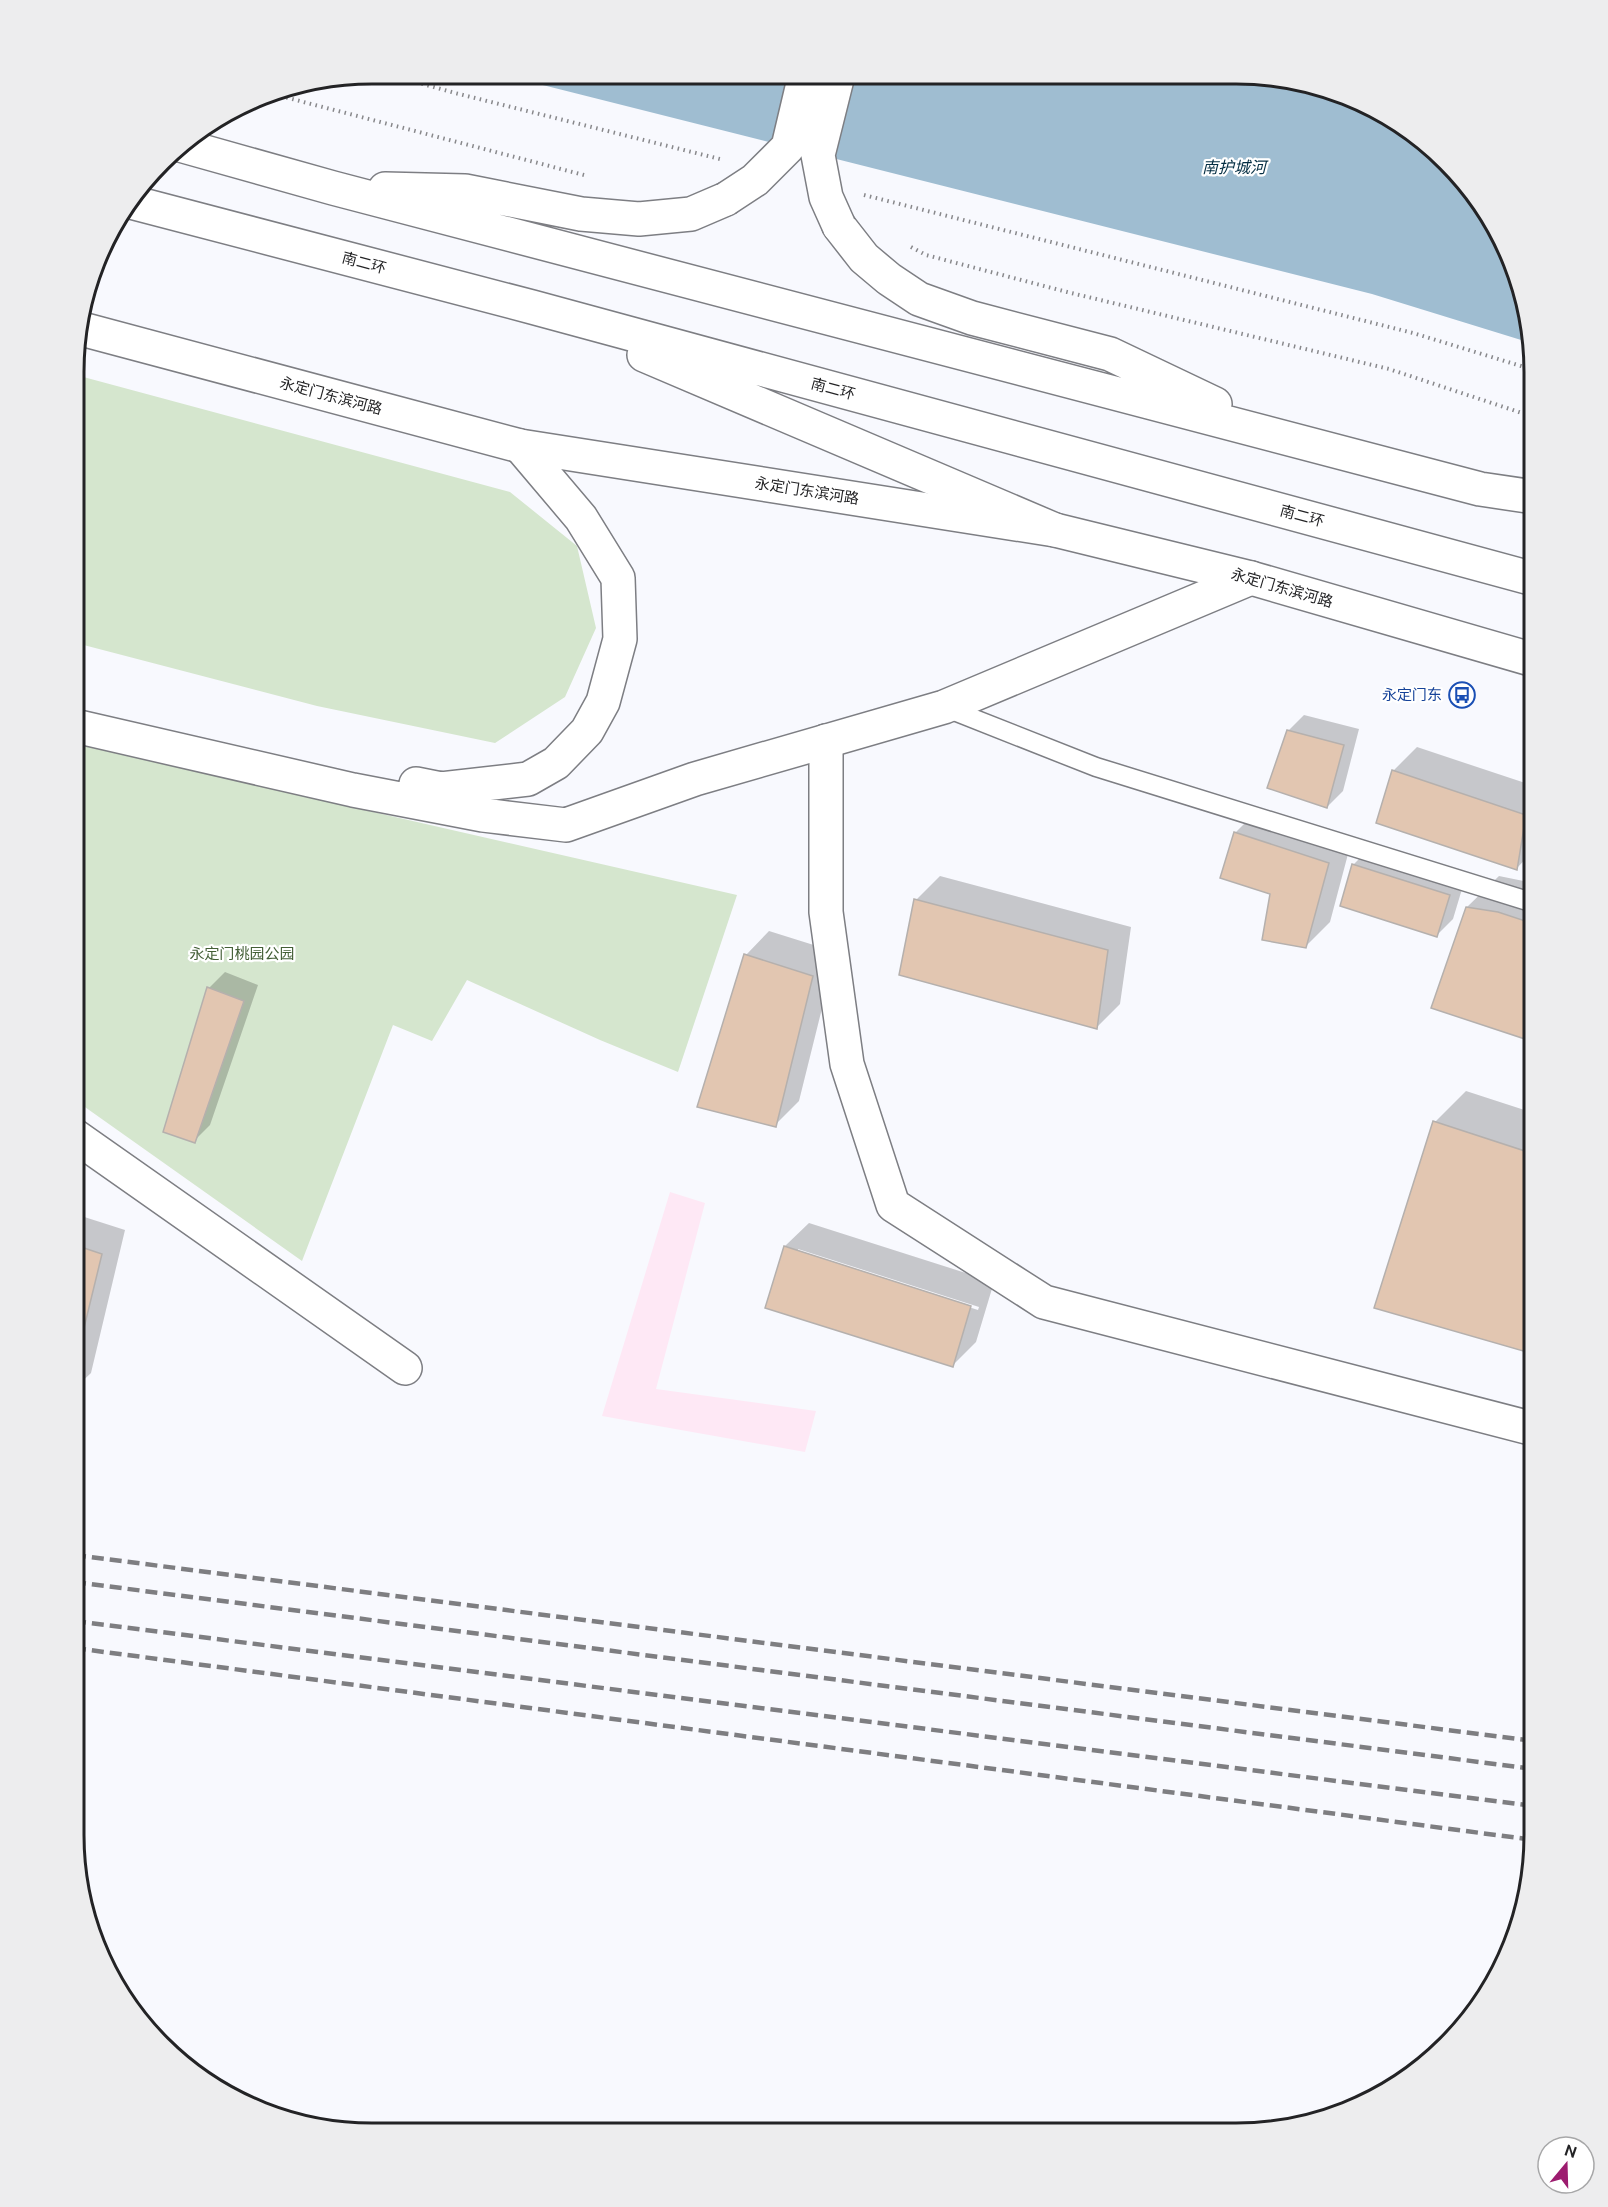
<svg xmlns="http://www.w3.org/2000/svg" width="1608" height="2207" font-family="Ubuntu,'Noto Sans SC',sans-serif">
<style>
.industrial{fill:#fee8f5}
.green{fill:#d5e6ce}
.water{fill:#9fbdd1}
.shadow{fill:#0003;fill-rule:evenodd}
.building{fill:#e2c6b1;stroke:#b5b0ad;stroke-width:1.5}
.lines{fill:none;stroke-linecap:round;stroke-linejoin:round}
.service-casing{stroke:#7d7e83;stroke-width:21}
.minor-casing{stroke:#7d7e83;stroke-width:36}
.tertiary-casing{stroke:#7d7e83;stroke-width:36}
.trunk-casing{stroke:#7d7e83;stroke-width:36}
.path{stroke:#88888b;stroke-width:4;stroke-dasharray:1.5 4.5;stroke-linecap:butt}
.service{stroke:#fff;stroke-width:18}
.minor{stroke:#fff;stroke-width:33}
.tertiary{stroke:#fff;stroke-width:33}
.trunk{stroke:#fff;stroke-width:33}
.rail{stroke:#7e7e81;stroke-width:4.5;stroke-dasharray:12 6;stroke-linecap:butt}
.trunk-bridge-casing{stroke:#7d7e83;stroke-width:36;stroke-linecap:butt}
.trunk-bridge{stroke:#fff;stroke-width:33}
.labels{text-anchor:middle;stroke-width:4.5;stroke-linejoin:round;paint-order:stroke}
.street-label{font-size:15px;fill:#232325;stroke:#fff}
.transit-label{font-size:15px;fill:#164399;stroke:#fff;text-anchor:end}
.park-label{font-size:15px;fill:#435f36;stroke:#fff}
.water-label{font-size:16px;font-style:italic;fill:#032d42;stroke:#fff}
.rim{fill:none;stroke:#232325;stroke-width:3}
</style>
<rect width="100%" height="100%" fill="#f8f9fe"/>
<path class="industrial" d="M670 1192 705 1203 656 1389 816 1411 805 1452 602 1416Z"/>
<path class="green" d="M76 375 510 492 577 546 596 628 565 697 495 743 317 706 76 643Z
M75 744 737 895 678 1072 600 1040 467 980 432 1041 393 1025 302 1261 75 1100Z"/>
<path class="water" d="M499 74 1239 76 1379 113 1417 135 1473 190 1504 240 1524 295 1531 343 1372 294Z"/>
<path class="shadow" d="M1304 715 1359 729 1343 791 1327 807 1288 731Z
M1417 747 1534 786V850L1517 868 1393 771Z
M1259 809 1352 839 1330 922 1306 946 1235 833Z
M1369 849 1465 879 1453 919 1437 935 1353 865Z
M940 876 1131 927 1120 1004 1096 1028 916 900Z
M1499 876 1534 883V1041L1433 1007 1467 907Z
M769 931 836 952 799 1101 775 1125 746 955Z
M225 972 258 985 210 1125 194 1141 209 988Z
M1466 1091 1534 1113V1353L1376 1307 1435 1122Z
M75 1214 125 1230 91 1373 74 1389Z
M809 1223 994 1282 976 1342 952 1366 785 1246ZM798 1249 979 1307 978 1310 798 1252Z"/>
<path class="building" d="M1287 730 1344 745 1327 808 1267 788Z
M1392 770 1526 815 1517 870 1376 823Z
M1234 832 1329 863 1306 948 1262 940 1270 894 1220 878Z
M1352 864 1450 895 1437 937 1340 906Z
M914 899 1108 950 1097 1029 899 975Z
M1466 907 1498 912 1534 924V1042L1431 1008Z
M744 954 813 976 776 1127 697 1107Z
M207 987 244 1001 195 1143 163 1132Z
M1433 1121 1534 1154V1354L1374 1308Z
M75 1245 102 1254 74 1369Z
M784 1246 971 1306 953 1367 765 1308Z"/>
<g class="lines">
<g class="service-casing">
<path id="service" d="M944 707 1096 767 1534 903"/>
</g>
<g class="minor-casing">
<path id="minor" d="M826 741V912L847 1064 893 1205 1044 1302 1534 1429
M75 1136 405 1368"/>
</g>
<g class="tertiary-casing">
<path id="tertiary" d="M78 328 520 446 1055 530 1251 578 1534 660"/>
</g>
<g class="trunk-casing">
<path id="trunk" d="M180 145 333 188 1480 489 1534 497
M385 189 465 191 581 214 639 219 691 214 726 199
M131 202 532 307 1534 579
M839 226 864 258 889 279 919 299 972 318 1110 354 1215 404
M644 355 1055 530
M75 726 353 790 483 815 566 825 695 779 944 707 1251 578
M416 784 441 789 528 779 556 763 587 731 603 702 620 639 618 578 581 518 520 446"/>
</g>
<path class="path" d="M387 74 455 93 720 159
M269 93 584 175
M864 195 1413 333 1534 370
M911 247 926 255 1067 292 1389 369 1534 417"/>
<use href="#service" class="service"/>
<use href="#minor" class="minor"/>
<use href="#tertiary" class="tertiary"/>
<use href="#trunk" class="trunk"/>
<path class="rail" d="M74 1555 1534 1741
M74 1582 1534 1769
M74 1621 1534 1806
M74 1648 1534 1840"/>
<g class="trunk-bridge-casing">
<path id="trunk-bridge" d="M838 75 818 155 826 197 839 226
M726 199 755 180 788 147 805 75"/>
</g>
<use href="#trunk-bridge" class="trunk-bridge"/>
</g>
<defs>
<g id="bus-ring" transform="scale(1.35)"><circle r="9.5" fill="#fff" stroke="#1a4fb4" stroke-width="1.5"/><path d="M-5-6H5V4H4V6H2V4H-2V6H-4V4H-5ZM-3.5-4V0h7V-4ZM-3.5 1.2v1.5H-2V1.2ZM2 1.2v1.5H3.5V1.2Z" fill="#1a4fb4"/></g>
</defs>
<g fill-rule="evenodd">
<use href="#bus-ring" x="1462" y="695"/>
</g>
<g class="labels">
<g class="street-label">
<text transform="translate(364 263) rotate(15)" y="5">南二环</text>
<text transform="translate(833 389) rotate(15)" y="5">南二环</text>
<text transform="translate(331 396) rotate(15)" y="5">永定门东滨河路</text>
<text transform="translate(807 491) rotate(9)" y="5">永定门东滨河路</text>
<text transform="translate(1302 516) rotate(15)" y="5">南二环</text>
<text transform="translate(1282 588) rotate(16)" y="5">永定门东滨河路</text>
</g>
<g class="transit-label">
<text x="1442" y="700">永定门东</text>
</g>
<g class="park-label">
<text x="242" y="959">永定门桃园公园</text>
</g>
<g class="water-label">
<text x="1234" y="173">南护城河</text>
</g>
</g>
<path d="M0 0H1608V2207H0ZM372 84H1236A288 288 0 0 1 1524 372V1835A288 288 0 0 1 1236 2123H372A288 288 0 0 1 84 1835V372A288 288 0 0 1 372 84Z" fill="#ededee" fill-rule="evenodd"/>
<path class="rim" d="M372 84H1236A288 288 0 0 1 1524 372V1835A288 288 0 0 1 1236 2123H372A288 288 0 0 1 84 1835V372A288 288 0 0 1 372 84Z"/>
<g transform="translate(1566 2165) rotate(19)"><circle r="28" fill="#ffffff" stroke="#a7a7a8" stroke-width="1.5"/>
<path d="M0-4.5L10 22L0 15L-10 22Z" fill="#9d1c6f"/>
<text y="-9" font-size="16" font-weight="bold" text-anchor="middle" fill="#232325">N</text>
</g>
</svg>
